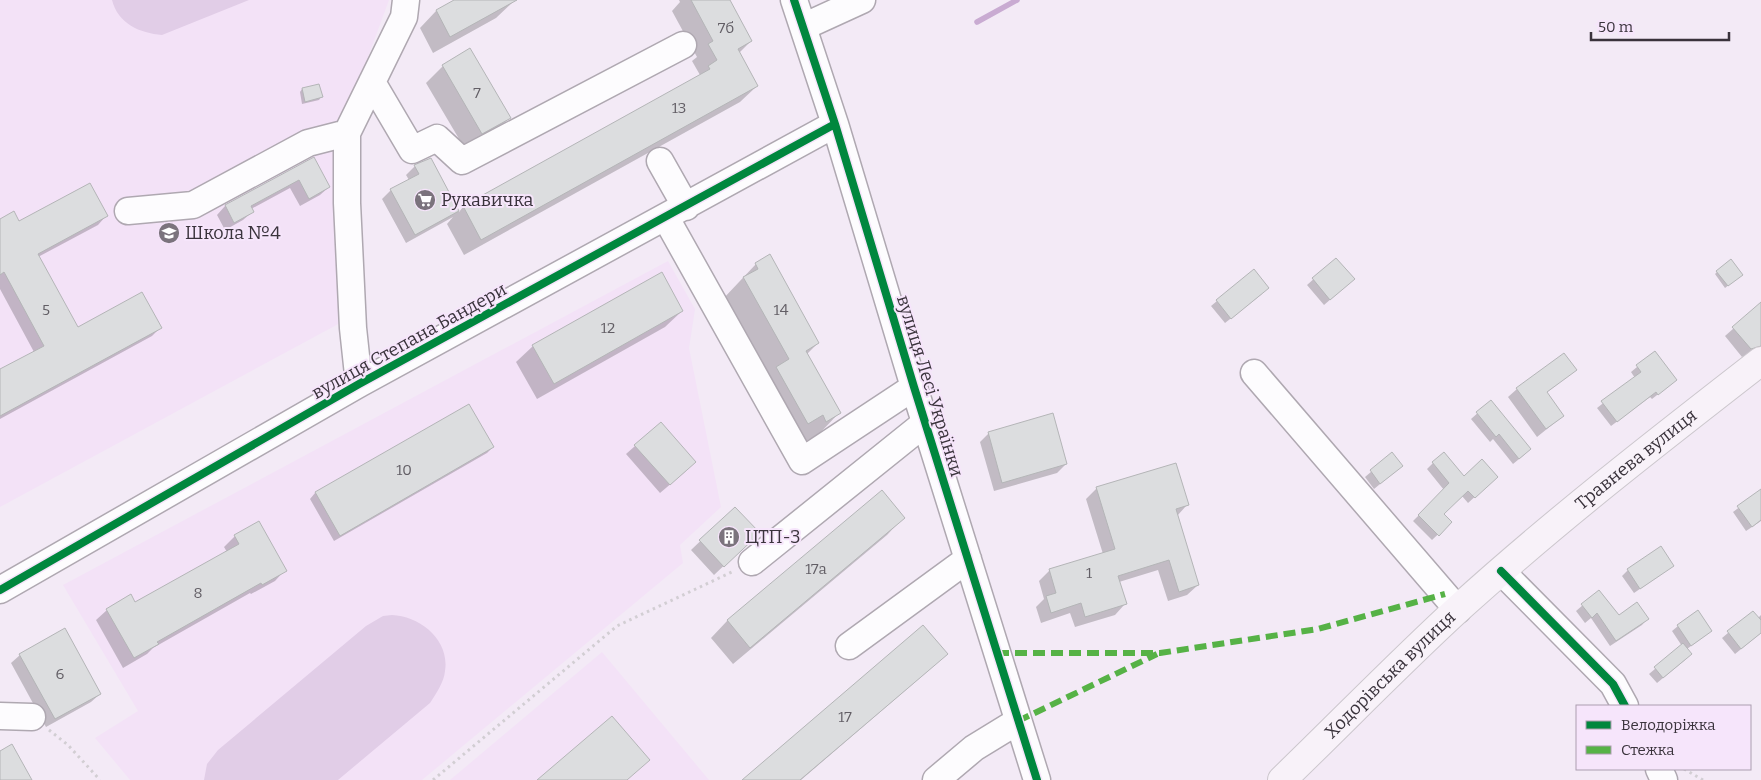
<svg xmlns="http://www.w3.org/2000/svg" width="1761" height="780" font-family="Bitter,serif">
<style>
.built{fill:#f3e2f7}
.green{fill:#e1cde7}
.shadow{fill:#0003}
.lines{fill:none;stroke-linecap:round;stroke-linejoin:round}
.stream{stroke:#c9abd2;stroke-width:5.5}
.building{fill:#dcdddf;stroke:#b4b5b7}
.minor-casing{stroke:#afa8b1;stroke-width:29}
.major-casing{stroke:#ccc7cd;stroke-width:30}
.path{stroke:#d2ced3;stroke-width:3;stroke-dasharray:2.5 4;stroke-linecap:butt}
.minor{stroke:#fdfcfe;stroke-width:26}
.major{stroke:#f8f2f9;stroke-width:28}
.quiet{stroke:#56b246;stroke-width:6;stroke-dasharray:12 6;stroke-linecap:butt}
.cycleway-casing{stroke:#f6e5fb;stroke-width:11}
.cycleway{stroke:#00873e;stroke-width:8}
.labels{text-anchor:middle;stroke-width:4;stroke-linejoin:round;paint-order:stroke}
.number-label{font-size:15px;fill:#625e65}
.poi-label{font-size:18px;fill:#3a333c;stroke:#f6e5fb;text-anchor:start}
.street-label{font-size:18px;fill:#3a333c;stroke:#f6e5fb}
</style>
<rect width="100%" height="100%" fill="#f3eaf6"/>
<path class="built" d="M0 0H389L336 144 342 322 0 507Z
M668 261 695 309 689 348 721 507 680 545 683 563 422 780H130L95 738 138 711 63 585Z
M602 652 709 780H450Z"/>
<path class="green" d="M112 0H249L162 35C140 33 118 24 112 0Z
M392 615C420 616 450 640 445 671 444 682 436 694 430 703L338 780H204L207 764 218 750 366 626 383 616Z"/>
<path class="shadow" d="M457 0H515L496 18 433 53 420 28 436 11Z
M679 0H728L751 41 739 53 757 86 740 102 464 255 447 224 453 217 406 243 382 199 391 190 409 180 406 175 415 166 430 159 459 212 463 207 698 78 700 75 692 61 697 57 672 11 680 2Z
M443 66 509 118 493 135 465 149 426 83Z
M302 89 321 97 319 100 302 104 300 92Z
M314 159 329 187 320 195 300 206 290 188 251 209 252 212 243 220 225 230 217 215 225 206Z
M106 216 98 225 38 257 77 329 160 328 152 336 0 419V371L34 352 0 289V221L19 223Z
M770 256 818 343 807 354 839 413 818 435 804 442 722 300 756 264Z
M1336 259 1347 285 1324 305 1307 285Z
M1717 272 1739 277 1725 288 1715 274Z
M1262 294 1225 323 1211 306 1217 301Z
M1761 304V348L1742 357 1725 336Z
M682 311 665 327 537 399 516 362 533 346Z
M1655 352 1676 380 1652 399 1650 397 1611 426 1597 408 1635 378 1631 372Z
M1575 370 1546 393 1563 416 1537 437 1508 397 1517 389Z
M1490 402 1524 455 1513 464 1493 439 1490 442 1471 419Z
M469 405 493 447 487 453 334 541 310 499 315 493Z
M989 433 1066 464 1057 473 994 491 980 442Z
M635 446 686 471 660 493 626 454Z
M1392 454 1396 471 1374 489 1365 477Z
M1433 463 1463 477 1490 483 1468 503 1462 496 1443 514 1451 522 1432 540 1413 521 1444 490 1427 469Z
M1097 488 1187 505 1177 516 1198 585 1187 595 1168 601 1158 570 1119 582 1125 604 1115 615 1075 627 1070 613 1041 623 1036 607 1044 599 1039 581 1049 571 1103 554 1086 499Z
M1761 491V521L1746 531 1733 512Z
M882 492 903 518 887 535 733 664 711 638 727 621Z
M735 508 749 542 714 575 691 550Z
M235 536 285 570 275 581 251 594 250 593 153 648 147 654 123 668 96 620 107 610 135 604 227 552 224 547Z
M1661 548 1666 571 1634 593 1622 576 1628 570Z
M1598 592 1618 616 1647 619 1642 625 1610 646 1591 618 1585 623 1576 611Z
M1753 612 1758 618 1761 615V633L1735 654 1722 638Z
M1678 626 1711 631 1687 649 1685 660 1657 683 1649 674 1682 646 1672 631Z
M946 654 929 670 801 780H744Z
M20 655 100 694 91 702 46 727 11 663Z"/>
<g class="lines">
<path class="stream" d="M977 22 1017 0"/>
</g>
<path class="building" d="M454 0H517L450 37 436 10Z
M691 0H730L752 41 738 49 758 86 481 240 463 206 710 69 708 66 717 60 708 44 713 41Z
M470 48 511 118 482 134 442 65Z
M319 84 323 97 305 102 302 88Z
M314 157 330 187 309 199 299 180 251 206 254 212 234 223 225 205Z
M431 158 459 211 415 235 390 189 419 174 414 165Z
M90 183 108 216 38 254 78 327 142 292 162 328 0 416V369L44 346 4 272 0 275V219L14 211 19 221Z
M770 254 819 343 806 351 841 413 826 422 823 415 808 424 776 367 789 359 743 277 758 269 755 263Z
M1336 258 1355 279 1330 300 1312 278Z
M1731 259 1743 275 1728 286 1716 271Z
M1254 269 1269 288 1231 319 1216 300Z
M662 272 683 311 554 384 532 345Z
M1761 302V346L1751 349 1732 327Z
M1655 351 1677 380 1658 395 1656 392 1617 422 1601 401 1641 372 1636 365Z
M1564 353 1577 370 1547 392 1564 416 1546 429 1516 388Z
M1491 400 1531 449 1519 459 1499 434 1496 437 1476 412Z
M469 404 494 447 340 536 315 492Z
M1053 413 1067 464 1002 483 988 432Z
M661 422 696 462 670 485 634 445Z
M1392 452 1403 466 1380 484 1370 470Z
M1444 452 1464 476 1482 459 1498 477 1475 498 1468 491 1444 514 1452 522 1439 536 1418 515 1449 483 1432 462Z
M1176 463 1189 505 1176 509 1199 585 1179 592 1169 560 1118 576 1127 604 1085 617 1081 603 1051 613 1046 596 1056 593 1049 569 1115 549 1096 487Z
M1761 489V520L1752 527 1737 506Z
M882 490 905 518 750 648 727 620Z
M735 507 760 533 724 567 699 540Z
M259 521 287 571 262 585 261 583 157 642 159 644 134 658 106 609 131 594 135 602 239 544 234 535Z
M1661 546 1674 566 1640 589 1627 569Z
M1599 590 1619 615 1637 602 1649 619 1616 641 1597 613 1592 618 1581 604Z
M1698 610 1712 631 1691 646 1677 625Z
M1753 611 1761 620V633L1741 649 1727 631Z
M923 625 948 654 800 780H742Z
M65 628 101 694 55 719 19 654Z
M1683 643 1692 654 1663 678 1654 667Z
M612 716 650 760 627 780H537Z
M12 744 32 780H0V751Z"/>
<g class="lines">
<g class="minor-casing">
<path id="minor" d="M794 0 835 124 914 387 1037 780
M803 27 862 0
M372 82 412 150 437 138 462 161 683 45
M660 161 686 207
M128 211 193 205 308 143 347 133
M666 218 802 461 914 387
M1254 373 1458 610
M359 384 353 328 347 203V133L404 17 406 0
M752 562 925 423
M1501 571 1613 684 1625 706
M0 590 359 384 835 124
M849 646 968 559
M0 716 32 717
M1659 769 1664 780
M936 780 974 748 1018 721"/>
</g>
<g class="major-casing">
<g id="major">
<path id="s1" d="M1282 780C1341 723 1398 664 1459 608 1555 521 1658 441 1761 361"/>
</g>
</g>
<path class="path" d="M49 730 68 745 100 780
M1684 769 1703 780
M433 780 617 626 734 571"/>
<use href="#minor" class="minor"/>
<use href="#major" class="major"/>
<path class="quiet" d="M997 653H1160L1318 629 1445 594
M1018 721 1157 654"/>
<g class="cycleway-casing">
<path id="cycleway" d="M794 0 835 124 914 387 1037 780
M1501 571 1613 684 1625 706
M0 590 359 384 835 124"/>
</g>
<use href="#cycleway" class="cycleway"/>
</g>
<defs>
<g id="supermarket-disc" transform="scale(1.125)"><circle r="9.5" fill="#7b737d" stroke="#f6e5fb"/><path d="M-6-5.5h2.5l.6 2H6L4.5 2H-2.5L-4.4-4H-6ZM-1.5 3.2a1.3 1.3 0 1 0 .1 0ZM3 3.2a1.3 1.3 0 1 0 .1 0Z" fill="#fff"/></g>
<g id="school-disc" transform="scale(1.125)"><circle r="9.5" fill="#7b737d" stroke="#f6e5fb"/><path d="M0-5L7-2L0 1L-7-2ZM-4 1L0 2.5L4 1V4Q0 6-4 4Z" fill="#fff"/></g>
<g id="building-disc" transform="scale(1.125)"><circle r="9.5" fill="#7b737d" stroke="#f6e5fb"/><path d="M-4-6H4V6H1V3H-1V6H-4ZM-2.5-4.3h1.7v1.8h-1.7ZM.8-4.3h1.7v1.8H.8ZM-2.5-1h1.7V.8h-1.7ZM.8-1h1.7V.8H.8Z" fill="#fff"/></g>
</defs>
<g fill-rule="evenodd">
<use href="#supermarket-disc" x="425" y="200"/>
<use href="#school-disc" x="169" y="233"/>
<use href="#building-disc" x="729" y="537"/>
</g>
<g class="labels">
<g class="number-label">
<text x="726" y="33">7б</text>
<text x="477" y="98">7</text>
<text x="679" y="113">13</text>
<text x="46" y="315">5</text>
<text x="781" y="315">14</text>
<text x="608" y="333">12</text>
<text x="404" y="475">10</text>
<text x="816" y="574">17а</text>
<text x="1089" y="578">1</text>
<text x="198" y="598">8</text>
<text x="60" y="679">6</text>
<text x="845" y="722">17</text>
</g>
<g class="poi-label">
<text x="441" y="206">Рукавичка</text>
<text x="185" y="239">Школа №4</text>
<text x="745" y="543">ЦТП-3</text>
</g>
<g class="street-label">
<text transform="translate(409 341) rotate(-29)" y="6">вулиця Степана Бандери</text>
<text transform="translate(930 386) rotate(73)" y="6">вулиця Лесі Українки</text>
<text dy="6" stroke="none"><textPath href="#s1" startOffset="478">Травнева вулиця</textPath></text>
<text dy="6" stroke="none"><textPath href="#s1" startOffset="151">Ходорівська вулиця</textPath></text>
</g>
</g>
<rect x="1576" y="705" width="175" height="65" fill="#f6e5fb" stroke="#ab9eaf"/>
<rect x="1586" y="721" width="25" height="8" fill="#00873e" stroke="#ab9eaf"/>
<text x="1621" y="730" font-size="15" fill="#3a333c">Велодоріжка</text>
<rect x="1586" y="746" width="25" height="8" fill="#56b246" stroke="#ab9eaf"/>
<text x="1621" y="755" font-size="15" fill="#3a333c">Стежка</text>
<path d="M1591 32v8h138v-8" fill="none" stroke="#3a333c" stroke-width="2.5"/>
<text x="1598" y="32" font-size="15" fill="#3a333c" stroke="#f6e5fb" stroke-width="4" paint-order="stroke">50 m</text>
</svg>
